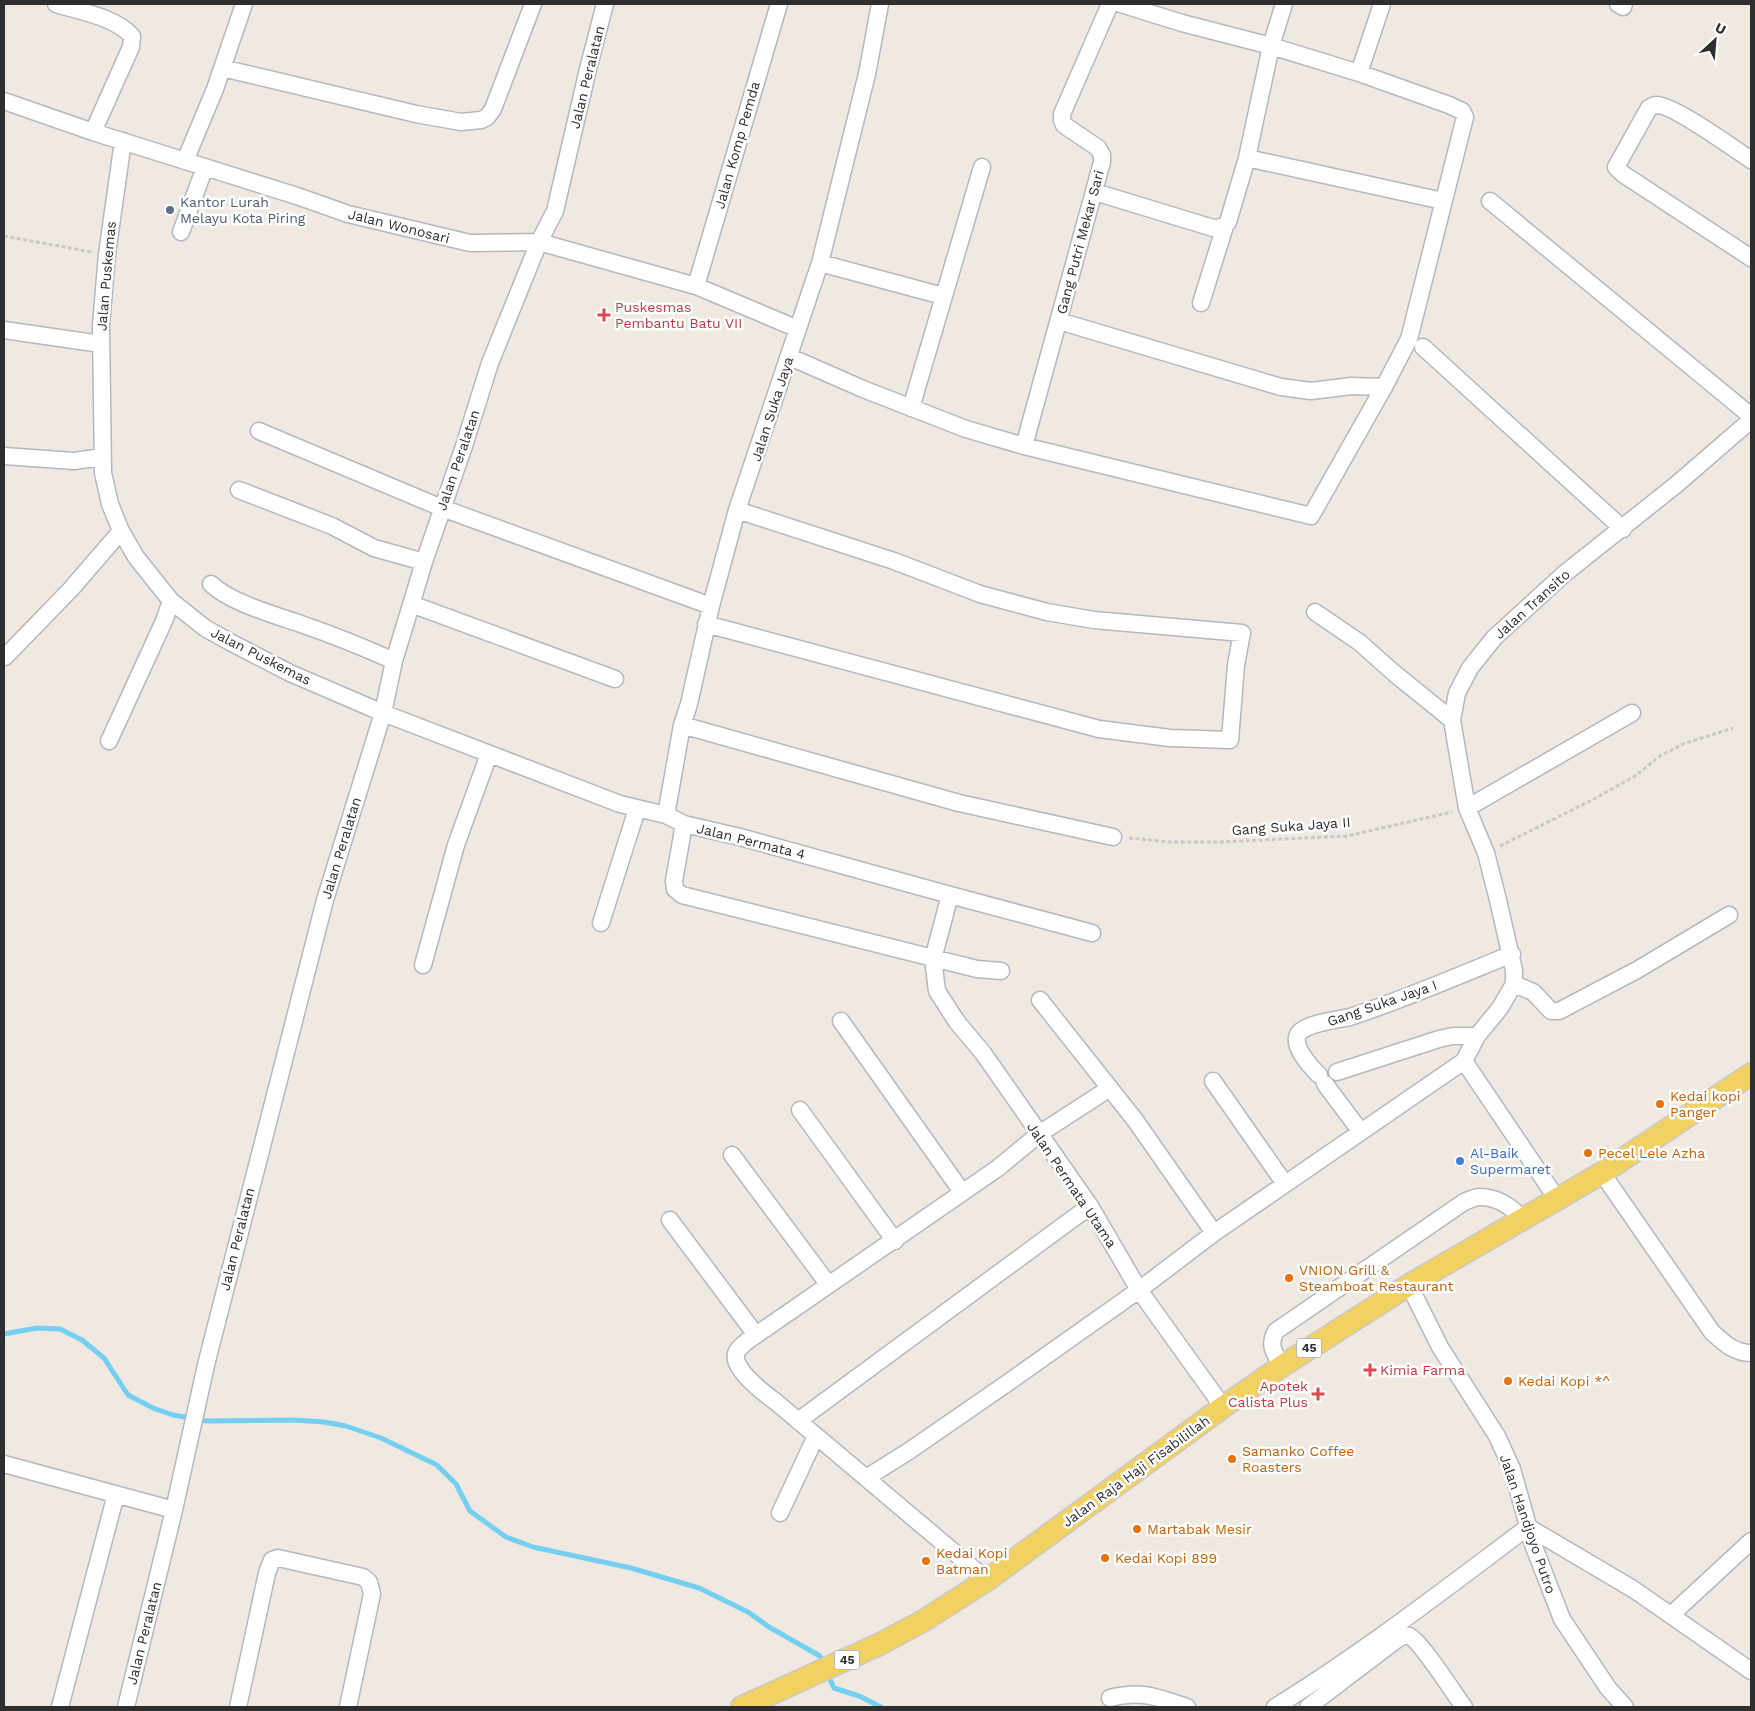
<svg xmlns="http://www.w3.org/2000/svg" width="1755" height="1711" font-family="'Work Sans',sans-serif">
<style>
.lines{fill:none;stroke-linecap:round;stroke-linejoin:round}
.stream{stroke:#75cff0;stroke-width:5}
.minor-casing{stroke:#b4b7c1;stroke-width:19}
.major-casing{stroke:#c9c9c9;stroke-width:24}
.path{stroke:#c9c9c9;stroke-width:3;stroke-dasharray:4 2.5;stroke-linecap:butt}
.minor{stroke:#fff;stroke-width:16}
.major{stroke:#f2d163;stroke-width:21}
.service-dot{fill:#5c6f8a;stroke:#fff;stroke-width:2}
.health-dot{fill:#e0444e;stroke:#fff;stroke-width:2}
.food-dot{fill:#e8710a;stroke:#fff;stroke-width:2}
.shop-dot{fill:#3f7fe0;stroke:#fff;stroke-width:2}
.labels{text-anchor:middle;stroke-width:5;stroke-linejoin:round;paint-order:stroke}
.shield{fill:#fff;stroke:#6d6d6d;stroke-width:1}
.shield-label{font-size:12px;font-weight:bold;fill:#2e2e2e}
.street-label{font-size:14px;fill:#2e2e2e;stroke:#fff}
.service-label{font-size:14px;fill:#4e5e75;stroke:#fff;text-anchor:start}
.health-label{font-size:14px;fill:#be3a42;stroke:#fff;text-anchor:start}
.food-label{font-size:14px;fill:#c56008;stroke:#fff;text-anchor:start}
.shop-label{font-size:14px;fill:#366cbe;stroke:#fff;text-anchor:start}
</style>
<rect width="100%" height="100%" fill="#efe9e1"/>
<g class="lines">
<path class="stream" d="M4 1334 37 1328 60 1329 82 1340 104 1358 128 1395 153 1408 173 1415 207 1421 294 1420 324 1422 346 1426 381 1438 437 1465 456 1484 470 1511 506 1537 533 1547 631 1568 699 1588 748 1612 769 1627 820 1656 824 1665
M827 1673 834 1688 859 1696 881 1707"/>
<g class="minor-casing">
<path id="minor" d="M56 4C79 11 115 17 132 36L131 47 93 132
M1618 4 1623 7 1624 4
M222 68 416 114 461 122 481 120 487 117 493 109 533 4
M1359 73 1382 4
M4 101 93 132 297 196 348 214 470 243 539 242 696 286 798 329
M123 141 107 254 101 325 103 473 110 504 121 531 136 557 171 601 205 628 230 642 290 673 383 713 620 804 666 815 684 824 740 837 950 895 1092 933
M1247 158 1443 201
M1751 160C1736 150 1671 103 1656 105 1654 105 1651 107 1649 108L1616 167 1623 174 1751 258
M185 161 215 89 244 4
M1095 192 1213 228C1220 228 1224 227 1228 222L1247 158 1271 46 1284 4
M1490 201 1751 416
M181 232 205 167
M820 263 943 296
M696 286 779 4
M1201 303 1225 226
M1059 321 1281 387 1311 391 1352 386 1384 387
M4 330 101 344
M1423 347 1623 529
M790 357 863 389 966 429 1024 446 1311 516 1384 387 1409 339 1465 117 1462 111 1449 105 1359 73 1271 46 1182 23 1121 4
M911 408 982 167
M259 431 442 508 711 606
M1024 446 1102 162V155L1098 148 1064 125 1062 120V114L1110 4
M4 456 74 461 102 457
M239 490 332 526 374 548 424 562
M211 584C231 603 275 615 301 624 333 635 363 647 394 661
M411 604 615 679
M1315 612 1359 642 1394 673 1452 720
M706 624 1099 729 1170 738 1230 740 1236 665 1242 633 1094 620 1047 612 980 594 894 561 737 510
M5 657 71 589 121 531
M682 725 959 803 1113 837
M109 741 164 621 171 601
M1467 808 1632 713
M666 815 682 725 689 704 711 606 737 510 820 263 867 74 880 4
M684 824 674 881 675 889 682 895 977 969 1001 971
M950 895 933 959 937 991 957 1022 983 1053 1090 1206 1139 1290 1223 1407
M601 923 637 809
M423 965 456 845 489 754
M1514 984 1533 992 1551 1011H1559L1637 970 1729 915
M1040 1000 1135 1120 1214 1233
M841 1021 962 1192
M1337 1072 1439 1039 1453 1036H1477
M1319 1075C1311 1067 1290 1045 1299 1033 1307 1023 1338 1020 1350 1017 1405 999 1458 976 1512 954
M1213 1081 1285 1184
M1325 1084 1361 1132
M800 1110 895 1241
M732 1155 828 1284
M1602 1173 1712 1332C1724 1343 1734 1353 1751 1353
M1557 1199 1464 1061 1477 1036 1500 1008 1514 984V970L1498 900 1486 853 1467 808 1452 720 1457 693 1470 668 1494 638 1564 574 1677 484 1751 420
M670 1220 756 1335
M1409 1285 1440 1347 1497 1436 1512 1469 1534 1547 1562 1619 1608 1688 1625 1707
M1282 1366C1274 1352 1268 1346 1276 1331L1464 1202C1469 1200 1475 1197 1480 1197 1497 1197 1512 1207 1522 1219
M798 1421 1090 1206
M4 1464 174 1510
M866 1478 909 1451 1006 1384 1139 1290 1214 1233 1464 1061
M780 1513 816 1436
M987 1580 776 1402C765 1394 726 1365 738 1350 742 1344 750 1339 756 1335L998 1168 1039 1134 1110 1088
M1671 1615 1751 1541
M1110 1698C1143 1690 1156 1697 1187 1707
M60 1707 116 1494
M126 1707 174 1510 206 1365 325 900 383 713 394 661 424 562 464 446 490 363 539 242 555 211 588 69 605 4
M238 1707 267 1573 272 1560 278 1558 363 1577 369 1582 372 1594 348 1707
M1275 1707C1363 1653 1445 1589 1528 1527L1633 1589 1751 1671
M1308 1707 1395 1641C1399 1638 1403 1635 1409 1636 1420 1640 1455 1695 1464 1707"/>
</g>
<g class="major-casing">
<path id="major" d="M742 1707 882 1643 923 1621 987 1580 1223 1407 1282 1366 1409 1285 1602 1173 1751 1074"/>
</g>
<path class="path" d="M4 236 92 252
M1129 838 1170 842H1220L1347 836 1452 812
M1500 846 1594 799 1635 776 1660 756 1683 744 1733 728"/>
<use href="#minor" class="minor"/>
<use href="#major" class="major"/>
</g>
<circle class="service-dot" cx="170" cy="210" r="5"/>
<g class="health-dot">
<path d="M601.5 307.5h5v5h5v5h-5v5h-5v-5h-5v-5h5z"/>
<path d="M1367.5 1362.5h5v5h5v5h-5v5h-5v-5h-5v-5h5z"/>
<path d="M1315.5 1386.5h5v5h5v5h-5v5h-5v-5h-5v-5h5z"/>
</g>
<g class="food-dot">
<circle cx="1660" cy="1104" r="5"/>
<circle cx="1588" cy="1153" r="5"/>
<circle cx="1289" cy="1278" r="5"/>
<circle cx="1508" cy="1381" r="5"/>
<circle cx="1232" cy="1459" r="5"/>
<circle cx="1137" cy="1529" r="5"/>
<circle cx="1105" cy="1558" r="5"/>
<circle cx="926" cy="1561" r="5"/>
</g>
<circle class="shop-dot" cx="1460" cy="1161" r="5"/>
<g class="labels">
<g class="shield">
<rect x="1296.5" y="1338.5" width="25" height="19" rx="4"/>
<rect x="834.5" y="1650.5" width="25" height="19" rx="4"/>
</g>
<g class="shield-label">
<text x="1309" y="1352">45</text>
<text x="847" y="1664">45</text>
</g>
<g class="street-label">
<text transform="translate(587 77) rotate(-76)" y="5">Jalan Peralatan</text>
<text transform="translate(737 145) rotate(-74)" y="5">Jalan Komp Pemda</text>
<text transform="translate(399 226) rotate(14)" y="5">Jalan Wonosari</text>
<text transform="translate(1080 242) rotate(-75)" y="5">Gang Putri Mekar Sari</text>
<text transform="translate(106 276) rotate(-85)" y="5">Jalan Puskemas</text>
<text transform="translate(772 409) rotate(-72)" y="5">Jalan Suka Jaya</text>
<text transform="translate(458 460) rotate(-71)" y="5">Jalan Peralatan</text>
<text transform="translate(1532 604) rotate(-42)" y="5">Jalan Transito</text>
<text transform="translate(261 656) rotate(27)" y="5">Jalan Puskemas</text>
<text transform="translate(1291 826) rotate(-4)" y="5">Gang Suka Jaya II</text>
<text transform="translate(751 841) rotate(14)" y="5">Jalan Permata 4</text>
<text transform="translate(341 848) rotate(-73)" y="5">Jalan Peralatan</text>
<text transform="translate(1382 1003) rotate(-19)" y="5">Gang Suka Jaya I</text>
<text transform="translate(1072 1185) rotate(56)" y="5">Jalan Permata Utama</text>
<text transform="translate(237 1239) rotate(-76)" y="5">Jalan Peralatan</text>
<text transform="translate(1136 1471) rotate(-36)" y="5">Jalan Raja Haji Fisabilillah</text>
<text transform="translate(1528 1524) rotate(71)" y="5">Jalan Handjoyo Putro</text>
<text transform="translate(144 1633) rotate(-76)" y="5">Jalan Peralatan</text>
</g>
<g class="service-label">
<text x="180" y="207">Kantor Lurah<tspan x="180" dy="16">Melayu Kota Piring</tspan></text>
</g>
<g class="health-label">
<text x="615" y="312">Puskesmas<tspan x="615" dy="16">Pembantu Batu VII</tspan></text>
<text x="1380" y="1375">Kimia Farma</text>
<text x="1308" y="1391" text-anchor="end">Apotek<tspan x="1308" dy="16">Calista Plus</tspan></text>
</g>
<g class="food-label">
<text x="1670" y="1101">Kedai kopi<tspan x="1670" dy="16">Panger</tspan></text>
<text x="1598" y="1158">Pecel Lele Azha</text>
<text x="1299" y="1275">VNION Grill &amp;<tspan x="1299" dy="16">Steamboat Restaurant</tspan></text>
<text x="1518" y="1386">Kedai Kopi *^</text>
<text x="1242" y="1456">Samanko Coffee<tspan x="1242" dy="16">Roasters</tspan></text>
<text x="1147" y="1534">Martabak Mesir</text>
<text x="936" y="1558">Kedai Kopi<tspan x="936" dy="16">Batman</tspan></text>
<text x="1115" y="1563">Kedai Kopi 899</text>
</g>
<g class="shop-label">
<text x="1470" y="1158">Al-Baik<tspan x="1470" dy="16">Supermaret</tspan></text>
</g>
</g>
<rect width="1755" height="1711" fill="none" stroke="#2e2e2e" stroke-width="10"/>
<g transform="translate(1715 40) rotate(26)" stroke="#ffffff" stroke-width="4" paint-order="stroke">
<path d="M0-4L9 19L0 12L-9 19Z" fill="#2e2e2e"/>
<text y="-8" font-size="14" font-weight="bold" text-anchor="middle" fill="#2e2e2e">U</text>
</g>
</svg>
